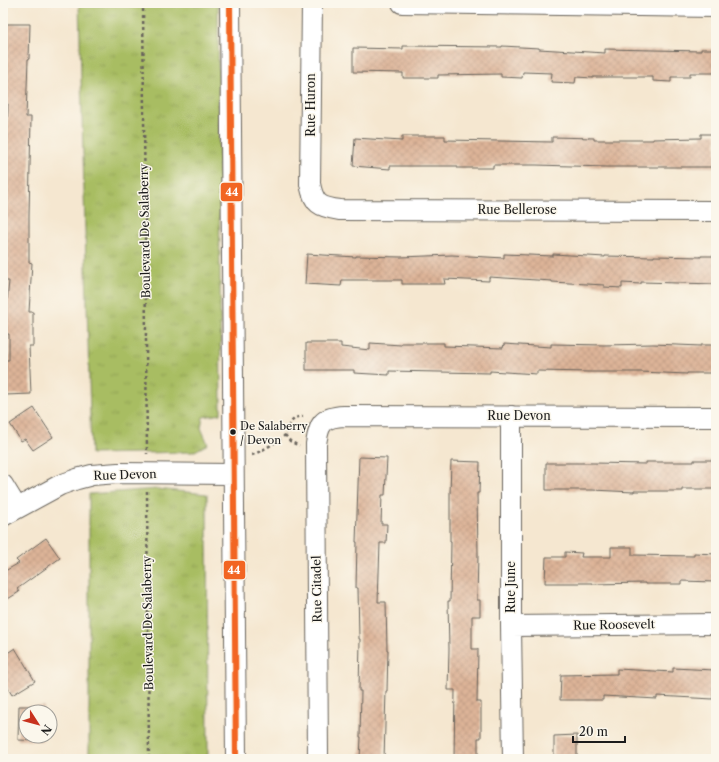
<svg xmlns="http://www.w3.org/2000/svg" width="719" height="762" font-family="'Libre Caslon Text',serif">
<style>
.grass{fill:url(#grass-tufts);stroke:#626c3f}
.building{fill:url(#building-cross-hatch)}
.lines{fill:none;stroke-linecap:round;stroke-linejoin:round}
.minor-casing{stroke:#68635b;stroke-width:22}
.path{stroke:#68635b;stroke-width:2.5;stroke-dasharray:3 3;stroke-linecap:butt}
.minor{stroke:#fff;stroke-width:20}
.bus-1-casing{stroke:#fbf7ec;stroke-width:9}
.bus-1{stroke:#f26522;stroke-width:6}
.bus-dot{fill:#1c1c1c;stroke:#fbf7ec;stroke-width:1.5}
.labels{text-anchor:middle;stroke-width:3;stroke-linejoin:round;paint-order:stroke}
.bus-label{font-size:11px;fill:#1c1c1c;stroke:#fbf7ec;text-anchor:start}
.street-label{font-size:12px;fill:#1c1c1c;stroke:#fbf7ec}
.line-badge{stroke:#fbf7ec;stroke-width:1.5}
.badge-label{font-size:11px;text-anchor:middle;font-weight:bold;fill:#fff}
</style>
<defs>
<pattern id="grass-tufts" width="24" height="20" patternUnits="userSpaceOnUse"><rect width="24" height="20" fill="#a8bd62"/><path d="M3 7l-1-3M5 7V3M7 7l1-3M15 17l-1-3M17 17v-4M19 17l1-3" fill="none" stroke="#90a254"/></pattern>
<pattern id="building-cross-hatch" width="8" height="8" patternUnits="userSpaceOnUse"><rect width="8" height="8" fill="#ddb498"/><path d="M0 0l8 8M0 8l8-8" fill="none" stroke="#bd9a82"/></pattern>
</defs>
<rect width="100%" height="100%" fill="#fbf7ec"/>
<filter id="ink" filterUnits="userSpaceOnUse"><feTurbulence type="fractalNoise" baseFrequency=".025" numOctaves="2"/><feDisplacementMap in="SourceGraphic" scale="8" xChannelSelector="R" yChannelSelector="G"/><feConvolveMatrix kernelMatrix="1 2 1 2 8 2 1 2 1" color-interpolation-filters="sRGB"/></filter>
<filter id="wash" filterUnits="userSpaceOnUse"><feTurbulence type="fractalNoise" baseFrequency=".012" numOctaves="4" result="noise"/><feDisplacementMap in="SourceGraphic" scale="16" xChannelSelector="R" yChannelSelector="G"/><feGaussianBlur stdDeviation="0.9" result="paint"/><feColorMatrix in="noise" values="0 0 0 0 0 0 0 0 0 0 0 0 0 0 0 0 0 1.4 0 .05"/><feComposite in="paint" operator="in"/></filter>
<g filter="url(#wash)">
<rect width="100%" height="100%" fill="#f5e7d0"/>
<path class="grass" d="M79 3H218L221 414 203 417 201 428 208 444 193 452 91 454Z
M157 489 207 494 208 759H89V494Z"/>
<g id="blocks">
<path class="building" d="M3 24H30L29 59H28L26 117H31L29 216V262L32 263 29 312H33V346H29L31 394 5 395 4 360H9V334H3V312H6L9 281H3L4 249H3V132L7 133 8 104H3Z
M403 46 502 47V46L539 48V49L605 53V49L701 51V49H716V73H690V77H671V82L653 81V77H593V78L576 77 575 83 551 82 552 73 523 72 522 78 501 77V74L438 75V78H403V73L353 72V48L403 49Z
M701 134H716V167H607L536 165H493V168H457V166H390V169L353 166 355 138 402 141V136H445V140L552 142V137L594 138V140H653V139L701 138Z
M307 254 356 257V256L401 257 452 255 504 258V254L553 256V254L605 257V256L654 257V256L701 257V256H716V284L641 282V284L622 283V288L604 287V285L552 282V281L489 277V281L444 279 445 284H402V280H342L341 286 305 284Z
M306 343H341V347L370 350V343L401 345V343H444V346L503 348 504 344 551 347V344L604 345 653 344 701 346V345H716V373H687V374L640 372H591L537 371V374L490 371V373L389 371V375L354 373V370H306Z
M34 408 53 437 33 450 25 439 21 441 10 424Z
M359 457 387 458 385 495H382L381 524H387L386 543H380L378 602H386L387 650H388L387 691H386L384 759H360L361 737H360L361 691H359L360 639H359L358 588H356L357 542H356Z
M694 460H716V489H682V491H634V492L592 490H546V463H593L646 464V462H694Z
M451 461 480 462 479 493H477L478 554 477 600H480V616H472V649H478L477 702H481V738H478V759H454L455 690H448L449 649 448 601H450L451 541H450V494Z
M46 538 60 558 17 589 19 592 3 602V568L5 571 19 563 16 560Z
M611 547H632V555L694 556V553L716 554V582L681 581V584H645V583L592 584V583H545L546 557H565V552L582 553 581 557H611Z
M15 648 35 681 12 695 3 680V656Z
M673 668 714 670 713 699 657 696V699L603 696V700H560L561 675 617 674V669L673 672Z
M19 706H44V712H26V736H43V741L18 740Z
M577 735V759H554V736Z"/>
</g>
</g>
<g filter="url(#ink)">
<use href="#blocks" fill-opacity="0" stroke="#68635b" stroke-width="1"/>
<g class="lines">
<g class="minor-casing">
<path id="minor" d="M230 3 236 759
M312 3 310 184C314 204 319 207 340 210L716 211
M402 3 716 7
M511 416V626L513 759
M3 485 17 508
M3 516 60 485 77 479 92 475 118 473 233 474
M511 626 716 624
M318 759 316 444C319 424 322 417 344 416L716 417"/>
</g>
<path class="path" d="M143 3 147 454
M285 435 290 441 299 446
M252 455C258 453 281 440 285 435 287 433 287 432 287 430 290 421 295 417 303 416
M147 491 149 759"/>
<use href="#minor" class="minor"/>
<g class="bus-1-casing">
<path id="bus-1" d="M230 3 236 759"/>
</g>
<use href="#bus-1" class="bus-1"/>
</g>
</g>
<circle class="bus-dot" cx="233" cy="432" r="3.5"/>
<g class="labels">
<g class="bus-label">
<text x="240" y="430">De Salaberry<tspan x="240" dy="14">/ Devon</tspan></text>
</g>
<g class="street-label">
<text transform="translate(311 105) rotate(-90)" y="4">Rue Huron</text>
<text x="517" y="214">Rue Bellerose</text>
<text transform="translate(145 231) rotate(-91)" y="4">Boulevard De Salaberry</text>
<text x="519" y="420">Rue Devon</text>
<text transform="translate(125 475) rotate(-2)" y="4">Rue Devon</text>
<text transform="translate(511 587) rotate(-90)" y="4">Rue June</text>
<text transform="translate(317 589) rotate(-91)" y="4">Rue Citadel</text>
<text transform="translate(148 623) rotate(-91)" y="4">Boulevard De Salaberry</text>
<text transform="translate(614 625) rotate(-1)" y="4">Rue Roosevelt</text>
</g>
</g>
<g class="line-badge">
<rect x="220" y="182" width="23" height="20" rx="4" fill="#f26522"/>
<rect x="223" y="560" width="23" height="20" rx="4" fill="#f26522"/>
</g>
<g class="badge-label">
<text x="232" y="196">44</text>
<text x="234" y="574">44</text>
</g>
<rect width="719" height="762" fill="none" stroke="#fbf7ec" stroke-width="16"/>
<g transform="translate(38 724) rotate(126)"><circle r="19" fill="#fbf7ec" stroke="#a29f99"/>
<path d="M0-3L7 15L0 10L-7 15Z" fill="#c8321e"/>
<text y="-6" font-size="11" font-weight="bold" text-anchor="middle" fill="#1c1c1c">N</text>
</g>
<path d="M573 736v6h52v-6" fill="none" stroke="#1c1c1c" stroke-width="2"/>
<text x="579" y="736" font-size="12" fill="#1c1c1c" stroke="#fbf7ec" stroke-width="3" paint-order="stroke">20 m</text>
</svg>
